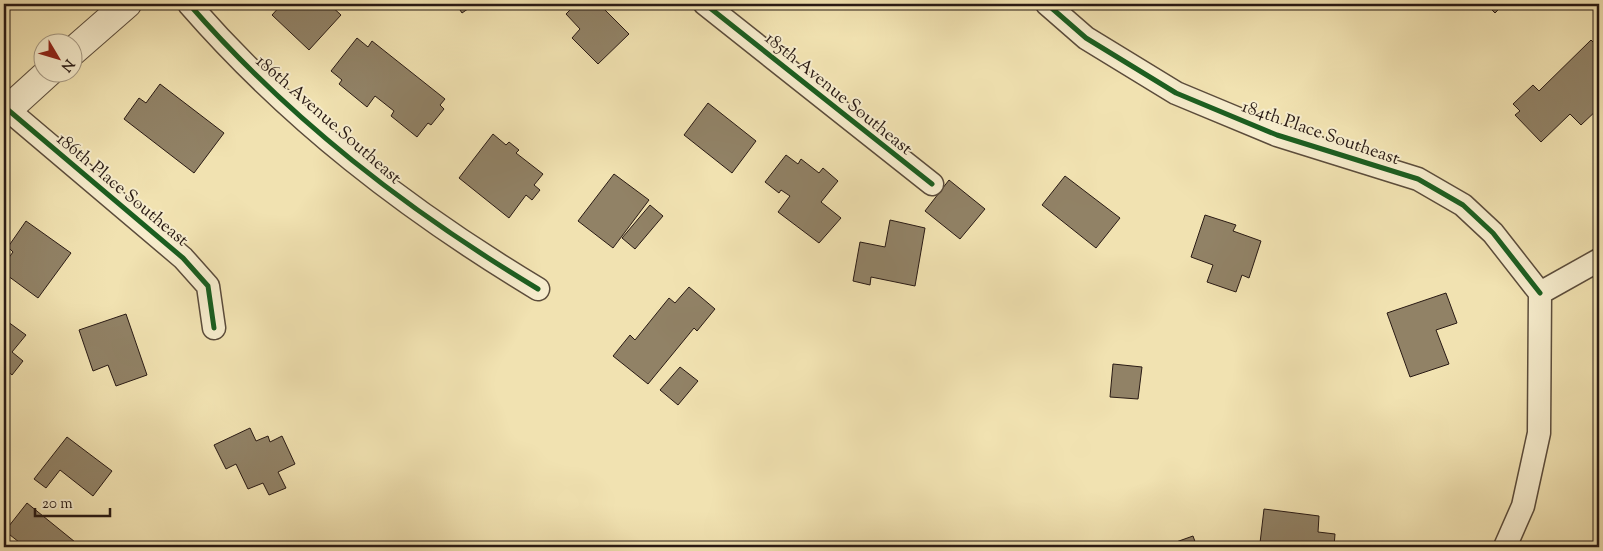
<svg xmlns="http://www.w3.org/2000/svg" width="1603" height="551" font-family="'Sorts Mill Goudy',serif">
<style>
.building{fill:#918266;stroke:#291a14}
.lines{fill:none;stroke-linecap:round;stroke-linejoin:round}
.minor-casing{stroke:#5b4c3b;stroke-width:25}
.tertiary-casing{stroke:#5b4c3b;stroke-width:30}
.minor{stroke:#f6eccc;stroke-width:22}
.tertiary{stroke:#f6eccc;stroke-width:28}
.cycleway-casing{stroke:#f6eccc;stroke-width:8}
.cycleway{stroke:#1b5e20;stroke-width:5}
.labels{text-anchor:middle;stroke-width:4;stroke-linejoin:round;paint-order:stroke}
.street-label{font-size:18px;fill:#291a14;stroke:#f6eccc}
</style>
<rect width="100%" height="100%" fill="#f1e2b1"/>
<filter id="stains"><feTurbulence type="fractalNoise" baseFrequency=".004" numOctaves="4"/><feColorMatrix values="0 0 0 0 .2 0 0 0 0 .09 0 0 0 0 .02 0 0 0 .5 -.17"/></filter>
<radialGradient id="worn" r=".72"><stop offset=".6" stop-color="#630" stop-opacity="0"/><stop offset="1" stop-color="#630" stop-opacity=".3"/></radialGradient>
<path class="building" d="M282 4H329L341 15 309 50 272 15Z
M456 4H475L462 13Z
M576 4H599L629 34 598 64 572 38 580 29 566 14Z
M1486 4H1504L1495 13Z
M357 38 368 47 372 41 445 99 440 105 444 109 431 125 428 123 417 137 391 116 394 111 375 96 367 107 339 84 342 80 331 71Z
M1591 40 1599 48V108L1581 125 1570 114 1541 142 1515 115 1520 111 1513 104 1533 85 1539 91Z
M160 84 224 133 194 173 124 119 139 98 146 103Z
M708 103 756 141 732 173 684 135Z
M493 134 506 145 509 142 519 150 516 153 543 174 534 185 540 190 532 200 526 195 509 218 459 178Z
M786 155 798 164 801 159 819 173 823 168 838 181 821 202 841 218 819 243 778 212 790 196 781 190 779 193 765 182Z
M614 174 649 200 613 248 578 221Z
M1065 176 1120 218 1096 248 1042 205Z
M949 180 985 209 960 239 925 211Z
M650 205 663 216 635 249 622 238Z
M1205 215 1236 225 1233 231 1261 241 1249 278 1242 275 1236 292 1207 282 1213 265 1191 257Z
M890 220 925 228 915 286 871 277 870 285 853 281 860 242 885 247Z
M26 221 71 253 38 298 4 273V264L13 252 8 247Z
M689 287 715 309 697 331 694 328 648 384 613 356 630 335 635 340 669 298 675 303Z
M1446 293 1457 323 1436 330 1449 364 1410 377 1387 313Z
M126 314 147 375 116 386 108 365 93 371 79 330Z
M4 319 26 335 12 352 23 361 12 375 4 368Z
M1113 364 1142 367 1138 399 1110 397Z
M680 367 698 381 678 405 660 390Z
M250 428 256 441 268 436 270 442 282 436 295 464 278 472 286 488 269 495 263 483 248 489 236 464 226 469 214 445Z
M67 437 112 471 93 496 60 470 46 488 34 479Z
M27 503 75 542 71 547H23L24 546 5 531Z
M1264 509 1319 516 1318 532 1335 534 1334 547H1270V544L1260 543Z
M1193 536 1197 547H1162Z"/>
<g class="lines">
<g class="minor-casing">
<path id="minor" d="M189 4C290 120 407 210 538 289
M705 4 932 184
M1047 4 1086 38 1176 93 1277 135 1418 179 1463 205 1493 233 1540 293
M7 109 183 258 208 286 214 328
M1505 547 1523 506 1539 433 1540 293 1599 260"/>
</g>
<g class="tertiary-casing">
<path id="tertiary" d="M72 52 127 4
M4 113 49 72"/>
</g>
<use href="#minor" class="minor"/>
<use href="#tertiary" class="tertiary"/>
<g class="cycleway-casing">
<path id="cycleway" d="M189 4C290 120 407 210 538 289
M705 4 932 184
M1047 4 1086 38 1176 93 1277 135 1418 179 1463 205 1493 233 1540 293
M7 109 183 258 208 286 214 328"/>
</g>
<use href="#cycleway" class="cycleway"/>
</g>
<g class="labels">
<g class="street-label">
<text transform="translate(839 93) rotate(39)" y="6">185th Avenue Southeast</text>
<text transform="translate(329 119) rotate(41)" y="6">186th Avenue Southeast</text>
<text transform="translate(1321 132) rotate(19)" y="6">184th Place Southeast</text>
<text transform="translate(123 189) rotate(40)" y="6">186th Place Southeast</text>
</g>
</g>
<rect width="1603" height="551" fill="none" stroke="#f1e2b1" stroke-width="20"/>
<rect x="5" y="5" width="1593" height="541" fill="none" stroke="#291a14" stroke-width="2.5"/>
<rect x="10" y="10" width="1583" height="531" fill="none" stroke="#291a14"/>
<g transform="translate(58 58) rotate(128)"><circle r="24" fill="#f6eccc" stroke="#a49882"/>
<path d="M0-4L9 19L0 12L-9 19Z" fill="#8f2418"/>
<text y="-8" font-size="14" font-weight="bold" text-anchor="middle" fill="#291a14">N</text>
</g>
<path d="M35 508v8h75v-8" fill="none" stroke="#291a14" stroke-width="2.5"/>
<text x="42" y="508" font-size="15" fill="#291a14" stroke="#f6eccc" stroke-width="4" paint-order="stroke">20 m</text>
<rect width="100%" height="100%" filter="url(#stains)"/>
<rect width="100%" height="100%" fill="url(#worn)"/>
</svg>
